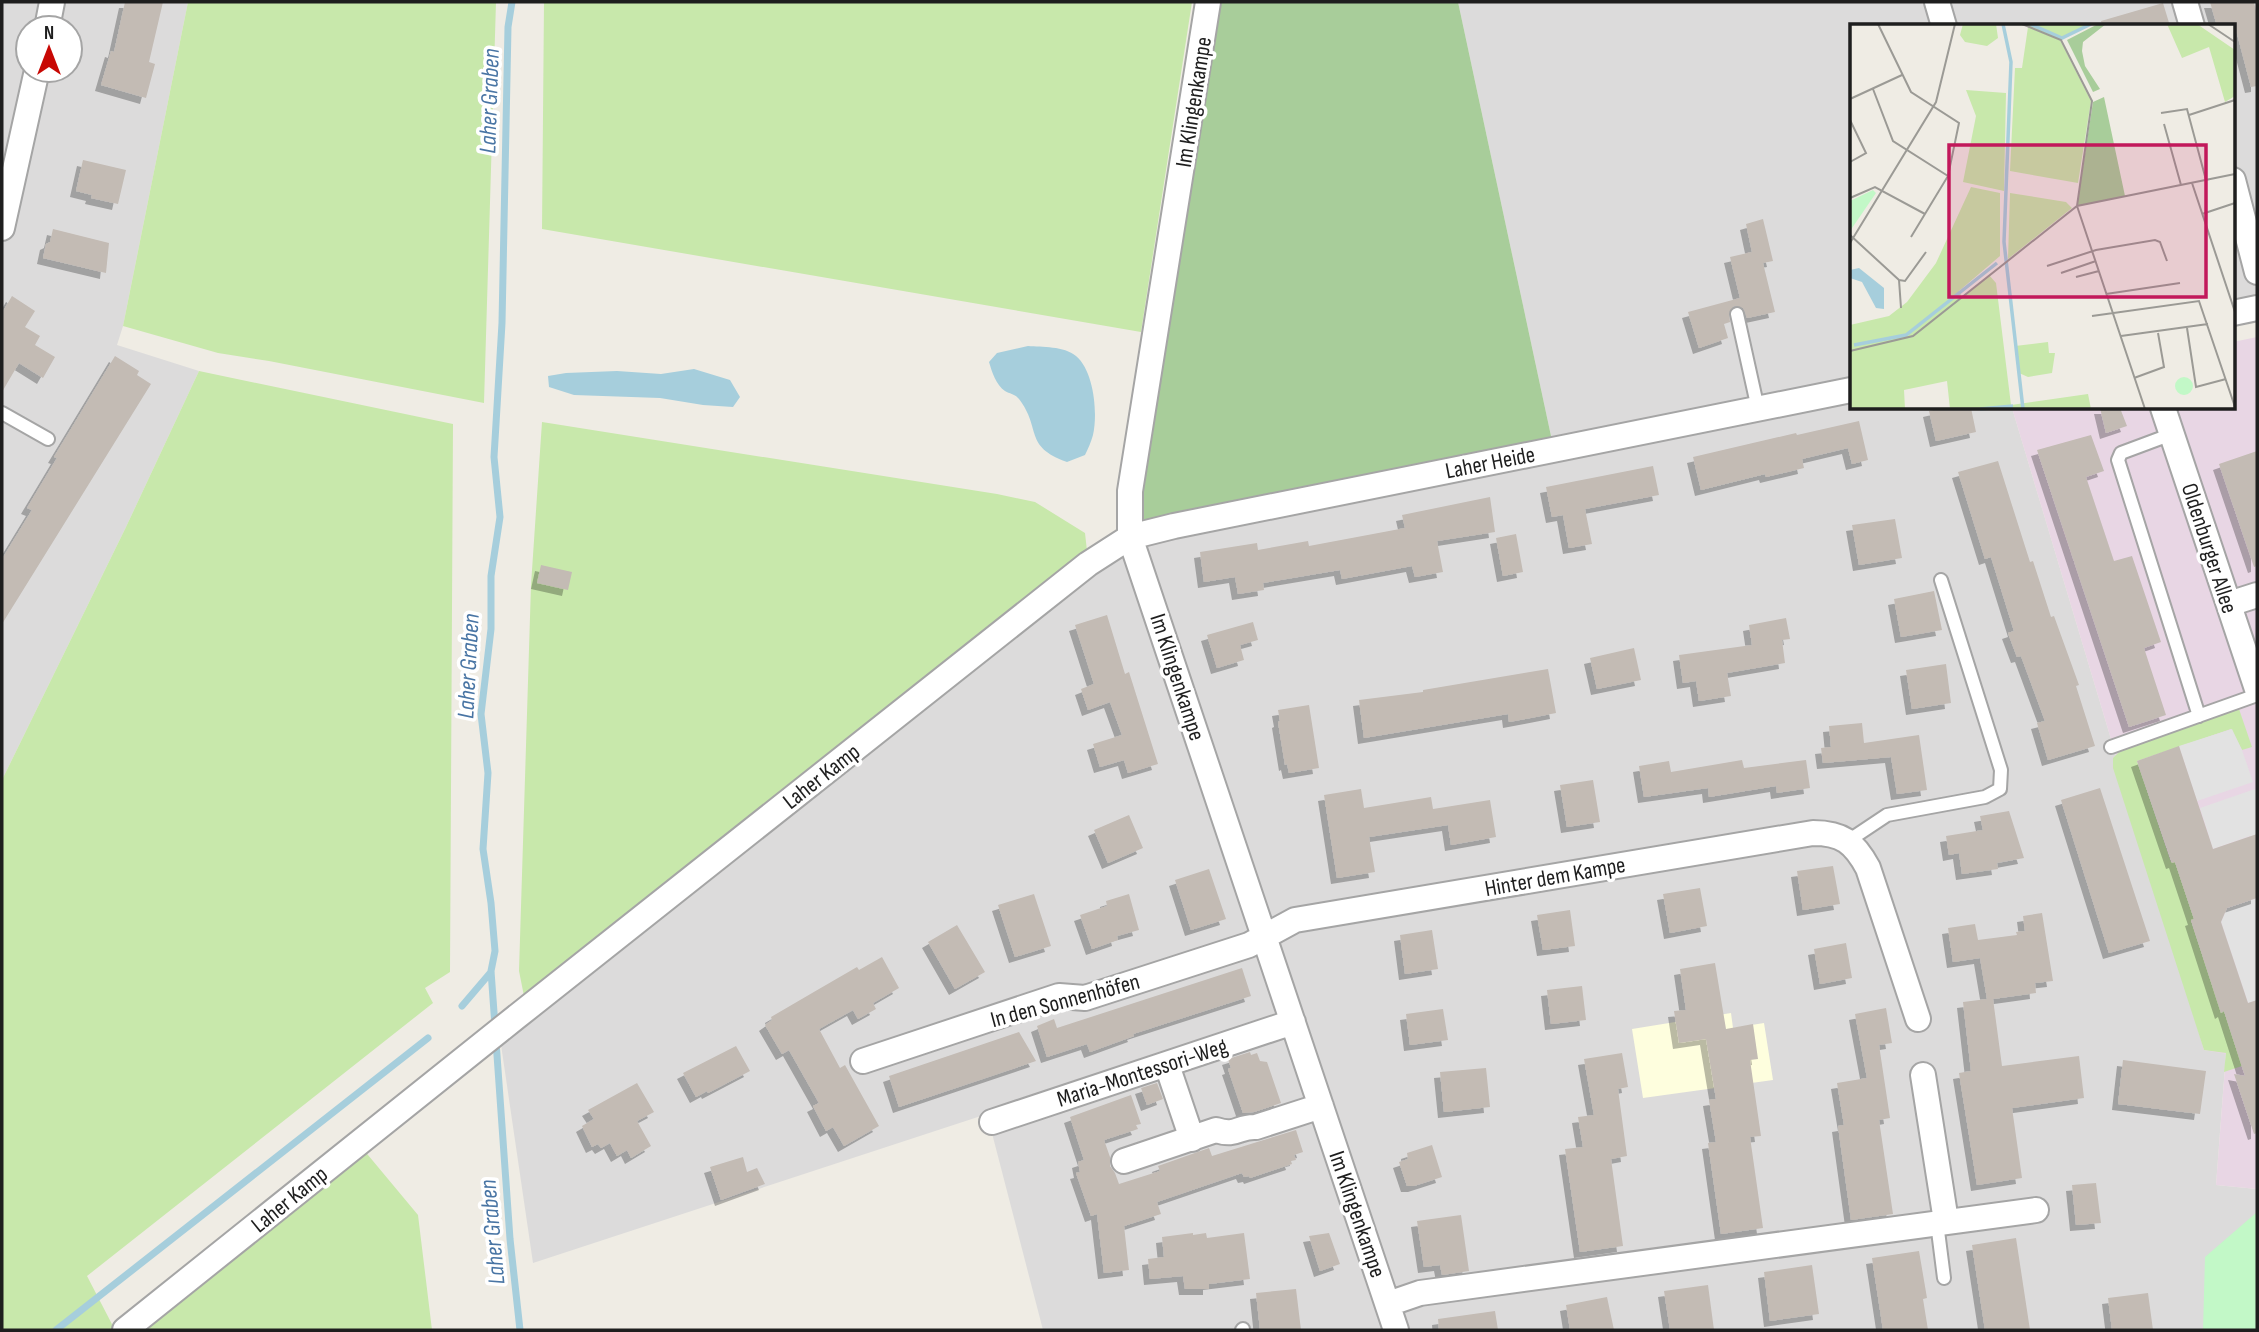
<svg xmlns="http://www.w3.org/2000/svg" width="2259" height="1332" font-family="'Sofia Sans Condensed',sans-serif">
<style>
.residential{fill:#dcdbdb;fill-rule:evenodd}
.industrial{fill:#e8d6e4}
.education{fill:#fefede}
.grass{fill:#c8e8ab}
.forest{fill:#a8cd9a}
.park{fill:#c2f8c7}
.parking{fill:#e2e2e2}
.water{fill:#a6cedc}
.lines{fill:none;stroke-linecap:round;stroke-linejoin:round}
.stream{stroke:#a6cedc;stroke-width:7}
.building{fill:#c3bbb4;filter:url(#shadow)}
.lane-casing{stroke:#a5a5a5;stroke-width:16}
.street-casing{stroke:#a5a5a5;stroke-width:28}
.lane{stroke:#fff;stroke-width:12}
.street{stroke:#fff;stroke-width:24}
.labels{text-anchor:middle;stroke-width:7;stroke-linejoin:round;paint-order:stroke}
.street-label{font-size:23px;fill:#1e1e1e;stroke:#fff}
.water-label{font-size:24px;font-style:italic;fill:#4975a4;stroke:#fff}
.inset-river{fill:none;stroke:#a6cedc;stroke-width:3.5}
.inset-road{fill:none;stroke:#9b9a95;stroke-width:2}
.view{fill:#c2185b;fill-opacity:0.15;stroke:#c2185b;stroke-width:3.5}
.inset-edge{fill:none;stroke:#1e1e1e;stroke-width:3.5}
</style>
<defs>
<filter id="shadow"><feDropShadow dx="-6" dy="6" stdDeviation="0" flood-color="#0004"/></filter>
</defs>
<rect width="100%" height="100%" fill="#efece4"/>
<path class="residential" d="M2 2H188L123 326 117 345 199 371 126 527 2 780ZM28 28H70V70H28Z
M1458 2H2257V308L2233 313V26H1851V408H2012L2204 1050 2226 1053 2216 1185 2257 1189V1330H1043L987 1114 533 1263 499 1031 1130 537 1554 450Z"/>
<path class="industrial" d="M2257 337V1189L2216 1185 2226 1054 2204 1050 2012 408H2233V342Z"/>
<path class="education" d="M1731 1013 1733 1028 1764 1023 1773 1080 1643 1098 1632 1029Z"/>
<path class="grass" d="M188 2H496L484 403 269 361 218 353 123 326Z
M544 2H1192L1141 332 542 229Z
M199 371 453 424 450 972 425 988 433 1003 87 1276 115 1330H2V780L126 527Z
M542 422 997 494 1035 502 1085 533 1087 551 525 1001 519 971 531 585Z
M2239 709 2252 747 2242 750 2231 729 2137 761 2171 862H2175L2194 919 2191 921 2221 1012 2224 1011 2242 1066 2224 1072 2226 1053 2204 1050 2113 768V758L2124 747Z
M358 1143 418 1215 432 1330H125Z"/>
<path class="forest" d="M1217 2H1458L1554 450 1130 537Z"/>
<path class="park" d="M2257 1212V1330H2203L2205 1257Z"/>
<path class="parking" d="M2232 729 2242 750 2253 782 2197 801 2179 746Z
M2255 789 2257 796V847L2255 851 2250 836 2213 849 2200 808Z
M2257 898V1000L2248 1003 2221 922 2227 908Z"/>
<path class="water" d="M1028 346C1042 347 1064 346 1076 356 1094 371 1098 413 1093 435 1091 442 1088 449 1085 455L1067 462C1023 446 1042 429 1019 399 1015 394 1010 394 1005 391 996 385 992 372 989 362L997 353Z
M694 369 730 380 740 397 733 407 703 405 660 398 574 395 549 387 548 376 566 373 617 371 661 374Z"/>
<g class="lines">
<path class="stream" d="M462 1006 491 972
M495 1026 491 971 495 951 491 903 483 849 488 773 481 714 491 629V576L500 517 494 457 502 323 508 27 512 2
M496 1041 510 1239 520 1330
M56 1330 428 1038"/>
</g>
<path class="building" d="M125 2H163L149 62 155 64 146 98 101 85 111 51 114 52Z
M2210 2H2254L2257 15V86L2251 87 2235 26H2217Z
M2163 3 2170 26H2102L2101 21Z
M83 160 126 170 118 204 91 198 92 195 76 191Z
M1763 219 1773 261 1763 263 1775 312 1747 318 1743 308 1734 306 1729 312 1730 322 1724 324 1728 338 1699 348 1688 312 1740 298 1730 257 1752 252 1746 224Z
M53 229 109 243 106 273 43 258 46 244 50 242Z
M12 296 35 311 25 327 40 336 35 345 55 357 43 378 19 363 2 392V313Z
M115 356 139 371 137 375 151 384 2 624V559L32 510 27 508 57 458 54 457Z
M1942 408H1971L1976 432 1936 441 1929 411Z
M2100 408H2120L2127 426 2106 433Z
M1859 421 1868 460 1852 464 1848 448 1802 459 1804 468 1766 477 1765 474 1701 490 1693 457 1796 433 1797 435Z
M2091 435 2104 471 2086 477 2114 561 2132 556 2161 642 2144 648 2166 715 2129 727 2037 450Z
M2257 451V566L2254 567 2219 464Z
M1998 461 2030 562 2033 561 2051 617 2054 616 2079 685 2076 686 2095 746 2048 760 2037 723 2045 721 2021 656 2017 657 2008 633 2014 631 1991 557 1985 559 1958 472Z
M1653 466 1659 495 1585 509 1592 544 1569 548 1563 515 1552 517 1546 487Z
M1490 497 1495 532 1437 541 1443 572 1415 577 1412 566 1342 579 1340 570 1263 583 1264 590 1238 594 1235 577 1204 582 1200 552 1257 543 1258 550 1308 541 1309 546 1405 528 1402 515Z
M1895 519 1902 558 1859 565 1852 525Z
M1516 534 1523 572 1503 576 1496 538Z
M541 565 572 572 568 590 537 583Z
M1934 591 1942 630 1901 637 1894 599Z
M1107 615 1125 674 1129 672 1158 764 1128 773 1124 760 1100 767 1093 744 1122 735 1110 702 1088 710 1081 689 1094 684 1075 625Z
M1786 618 1790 639 1782 640 1785 663 1727 673 1731 696 1699 701 1696 681 1683 683 1679 655 1752 645 1749 625Z
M1253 622 1258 640 1240 645 1244 660 1217 668 1207 635Z
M1634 648 1641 680 1597 689 1590 658Z
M1946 664 1951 703 1912 709 1906 670Z
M1548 669 1556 713 1509 722 1508 714 1364 738 1359 700 1423 692V690Z
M1309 705 1319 768 1289 773 1287 764 1285 765 1278 722 1280 721 1278 710Z
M1862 723 1864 743 1919 735 1927 790 1897 794 1891 757 1823 763 1821 748 1831 747 1829 726Z
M2179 746 2213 849 2257 834V898L2227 908 2221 922 2248 1003 2257 1000V1133L2254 1134 2234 1074 2245 1076 2224 1011 2221 1013 2191 920 2194 919 2175 862 2172 863 2137 761Z
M1742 760 1744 768 1806 760 1810 788 1777 793 1776 786 1709 797 1708 788 1644 797 1639 766 1669 761 1671 772Z
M1593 780 1600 822 1567 827 1560 785Z
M2100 788 2150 941 2109 953 2061 800Z
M1361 789 1364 808 1431 797 1433 809 1490 800 1496 837 1451 845 1448 825 1369 837 1375 872 1337 878 1324 795Z
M2009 811 2024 858 1997 863 1998 869 1962 874 1959 853 1949 855 1946 836 1983 830 1980 816Z
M1129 815 1143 848 1108 863 1094 830Z
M1833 866 1840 904 1803 910 1797 871Z
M1209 869 1226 919 1191 930 1175 880Z
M1700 888 1707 926 1670 933 1663 894Z
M1034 894 1051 946 1015 957 998 905Z
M1129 894 1139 930 1117 936 1118 940 1092 949 1080 915 1107 906 1106 901Z
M1570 910 1575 946 1543 950 1537 915Z
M2042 913 2053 981 2035 983 2036 993 1993 999 2002 1066 2079 1056 2084 1098 2012 1108 2022 1178 1977 1185 1959 1073 1971 1071 1963 1002 1987 999 1980 958 1953 962 1948 928 1975 924 1978 940 2017 935 2016 932 2025 931 2023 916Z
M957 925 985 972 955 989 928 942Z
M1432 930 1438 969 1405 974 1400 935Z
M1846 943 1852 978 1820 984 1814 949Z
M882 957 899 988 873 1003 876 1009 858 1019 853 1010 819 1029 840 1068 845 1065 879 1126 844 1146 833 1127 826 1131 813 1106 819 1103 789 1050 782 1054 765 1025 772 1020 771 1017 819 989 857 967 859 970Z
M1715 963 1726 1029 1753 1024 1758 1059 1750 1060 1761 1136 1750 1137 1763 1228 1721 1234 1708 1143 1716 1142 1709 1100 1716 1099 1706 1039 1679 1043 1674 1011 1686 1010 1680 969Z
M1242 968 1251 996 1133 1034 1134 1036 1090 1052 1087 1044 1047 1057 1037 1026 1054 1019 1057 1028Z
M1582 986 1586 1020 1551 1024 1547 990Z
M1886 1008 1892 1043 1879 1045 1890 1118 1879 1120 1893 1214 1851 1220 1838 1126 1844 1125 1837 1083 1867 1078 1855 1014Z
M1443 1009 1448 1040 1410 1045 1406 1014Z
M1019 1032 1036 1061 899 1107 889 1076Z
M736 1046 750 1071 708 1093 707 1091 696 1097 683 1073Z
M1250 1052 1251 1055 1257 1053 1260 1061 1267 1062 1281 1103 1254 1112 1243 1113 1228 1069 1231 1068 1228 1059Z
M1622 1053 1628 1087 1618 1089 1627 1156 1611 1159 1623 1246 1580 1252 1565 1149 1583 1147 1578 1117 1594 1115 1584 1059Z
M2123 1060 2206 1071 2200 1114 2118 1104Z
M1486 1068 1490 1107 1444 1112 1440 1072Z
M637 1083 654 1112 637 1121 651 1146 631 1158 627 1150 617 1156 610 1143 601 1148 598 1144 592 1147 582 1126 594 1119 588 1110Z
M1157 1083 1163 1099 1147 1105 1141 1088Z
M1131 1095 1141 1124 1136 1125 1138 1129 1104 1140 1110 1157V1166L1115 1173 1119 1184 1160 1171 1158 1166 1209 1148 1212 1156 1296 1130 1303 1152 1294 1155 1296 1160 1291 1161 1292 1164 1250 1178 1249 1176 1244 1177 1242 1173 1157 1202 1161 1214 1124 1226 1129 1270 1104 1273 1097 1214 1091 1216 1076 1173 1080 1172 1078 1162 1084 1160 1070 1117Z
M1432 1145 1442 1177 1414 1186H1407L1399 1162 1408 1159 1407 1153Z
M743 1157 747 1172 757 1168 765 1184 721 1200 710 1167Z
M2096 1183 2101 1223 2076 1225 2072 1185Z
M1461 1215 1469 1271 1442 1275 1440 1265 1424 1267 1417 1221Z
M1193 1233V1235L1206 1233 1207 1238 1244 1233 1250 1279 1209 1284V1289H1185L1183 1276 1150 1279 1148 1259 1164 1257 1162 1237Z
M1329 1233 1340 1264 1320 1271 1309 1236Z
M2016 1238 2030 1330H1985L1972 1245Z
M1919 1251 1927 1298 1923 1299 1928 1330H1883L1872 1258Z
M1812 1265 1819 1314 1770 1321 1764 1272Z
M1708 1285 1714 1330H1670L1664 1291Z
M1296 1289 1301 1330H1260L1256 1293Z
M2148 1293 2153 1330H2112L2108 1298Z
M1607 1297 1614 1330H1570L1566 1305Z
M1495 1311 1498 1330H1439L1438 1319Z"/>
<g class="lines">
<g class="lane-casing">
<path id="lane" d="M1737 314 1758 409
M2 413 48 439
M2172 434 2121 453 2118 460 2199 716
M2111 747 2257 695
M1848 841 1887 815 1985 797 2000 789 2001 770 1941 580
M1937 1223 1944 1278
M1242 1330 1243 1329"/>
</g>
<g class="street-casing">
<path id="street" d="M1208 2 1130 491V537L1396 1330
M1937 2 1944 26
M2185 2 2192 26
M47 28 52 2
M2233 180 2257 272
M2 228 37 70
M2233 313 2257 308
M2163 408 2257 689
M2229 604 2257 595
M863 1061 1059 996 1085 998 1249 945 1295 920 1813 833C1842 833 1854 842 1868 868L1918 1019
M1167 1065 1192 1139
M1923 1075 1946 1221
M992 1122 1293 1022
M1124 1161 1216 1130C1237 1137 1238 1126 1256 1127L1321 1106
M1388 1304 1420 1293 2036 1210
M125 1330 515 1018 1088 564 1130 537 1174 526 1851 390"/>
</g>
<use href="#lane" class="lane"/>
<use href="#street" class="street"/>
</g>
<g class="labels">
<g class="street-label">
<text transform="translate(1193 102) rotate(-81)" y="8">Im Klingenkampe</text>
<text transform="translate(1490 462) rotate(-11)" y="8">Laher Heide</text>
<text transform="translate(2210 548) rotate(72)" y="8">Oldenburger Allee</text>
<text transform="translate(1178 677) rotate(72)" y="8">Im Klingenkampe</text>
<text transform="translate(821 776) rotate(-38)" y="8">Laher Kamp</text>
<text transform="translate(1555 876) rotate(-10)" y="8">Hinter dem Kampe</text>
<text transform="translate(1065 1000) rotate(-15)" y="8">In den Sonnenhöfen</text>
<text transform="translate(1142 1072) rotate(-18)" y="8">Maria-Montessori-Weg</text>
<text transform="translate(289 1199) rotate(-39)" y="8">Laher Kamp</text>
<text transform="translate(1358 1214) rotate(71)" y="8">Im Klingenkampe</text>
</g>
<g class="water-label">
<text transform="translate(489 101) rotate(-88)" y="8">Laher Graben</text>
<text transform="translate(468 666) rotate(-87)" y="8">Laher Graben</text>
<text transform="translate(492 1232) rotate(-95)" y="8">Laher Graben</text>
</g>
</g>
<g transform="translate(1850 24)">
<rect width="385" height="385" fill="#efece4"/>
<path d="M113 0H146L148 14 137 22 115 18 110 11ZM172 0H239L211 16ZM317 0H347L385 26V72L375 78 359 23 332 34ZM178 3 210 16 241 77 228 159 160 147 165 44H172ZM116 66 156 69 154 167 113 158 126 92ZM121 163 150 169V232L109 267 112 273 139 251 146 259 161 381 238 370 241 385H100L97 357 54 366 55 385H0V301L39 292 57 278 86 239ZM160 169 216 178 222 184 158 235ZM198 318 199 329H205L202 349 178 353 169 349 165 322Z" fill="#c8e8ab"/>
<path d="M248 0H256L233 18 232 27 235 42 250 65 243 68 217 16ZM254 73 275 172 227 182 243 78Z" fill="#a8cd9a"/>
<path d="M23 166 26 169 0 207V177ZM325 362a9 9 0 1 1 18 0a9 9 0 1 1-18 0Z" fill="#c2f8c7"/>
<path d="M9 244 34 264V285L26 284 12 258 0 254V246Z" fill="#a6cedc"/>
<path class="inset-river" d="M153 0 161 38 154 218 173 385M180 0 212 14 241 0M4 321 56 311 147 239M130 385 163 382"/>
<path class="inset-road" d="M28 0 61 68 109 99 98 152 61 213M172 0 211 16 242 77 227 182 295 385M358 0 385 18M23 65 43 117 98 152M0 75 52 51M311 89 337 85 356 156M339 91 385 76M0 96 16 129 0 138M314 100 331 161M342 159 385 288M0 174 25 163 75 190M352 190 385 179M0 211 49 256 51 284M0 219 86 78 105 0M197 242 246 226 305 216 310 218 317 237M211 249 246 237M226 253 249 247M49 256 55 257 76 228M256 270 330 259M242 292 349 277 385 383M337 304 346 363 376 355M271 312 358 300M0 327 63 312 227 182 385 150M284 354 314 343 308 309"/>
<path class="view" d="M99 121H356V273H99Z"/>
<rect width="385" height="385" class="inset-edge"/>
</g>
<rect width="2259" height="1332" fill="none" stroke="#1e1e1e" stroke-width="7"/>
<g transform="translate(49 49)"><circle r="33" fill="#ffffff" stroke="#a5a5a5" stroke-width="2"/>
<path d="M0-5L12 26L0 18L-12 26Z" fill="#c80804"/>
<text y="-10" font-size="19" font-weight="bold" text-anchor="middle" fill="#1e1e1e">N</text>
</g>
</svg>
